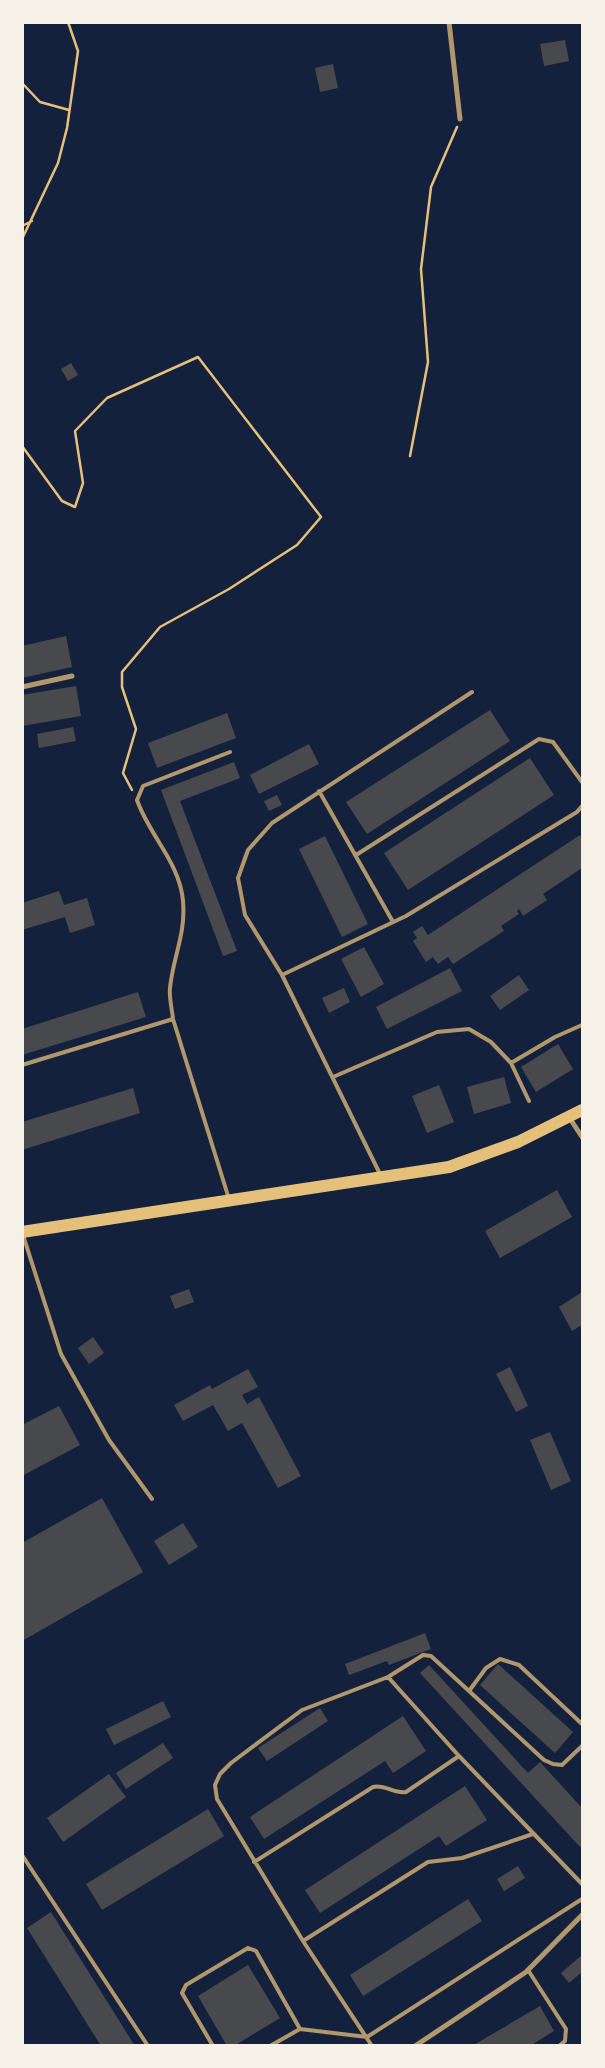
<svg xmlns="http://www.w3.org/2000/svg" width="605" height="2068" font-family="'Fira Sans Condensed',sans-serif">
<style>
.building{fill:#48494c}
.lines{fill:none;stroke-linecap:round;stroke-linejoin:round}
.path{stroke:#e5c07b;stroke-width:2.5}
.service{stroke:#b1986c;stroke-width:4}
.minor{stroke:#b1986c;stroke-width:5}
.trunk{stroke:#e5c07b;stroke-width:12}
</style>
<rect width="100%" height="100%" fill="#14213d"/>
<path class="building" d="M565 40 569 61 544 66 540 44Z
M333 64 338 88 320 92 315 68Z
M71 363 78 375 68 381 61 369Z
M66 636 72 667 22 678V646Z
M76 686 81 716 22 726V695Z
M490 710 510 741 367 834 346 802Z
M227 713 236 738 157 768 148 743Z
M73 727 76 741 39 748 37 734Z
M309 744 319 764 259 794 250 775Z
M530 758 554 795 408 890 384 853Z
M234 762 240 778 180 801 237 951 223 956 161 790Z
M277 795 282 805 269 811 264 801Z
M580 835 582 839V868L543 894 547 900 523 916 519 909 517 911 519 914 501 926 504 931 453 964 448 957 438 964 433 957 426 962 413 941 417 938 413 932 422 926 428 935Z
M325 836 368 924 342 937 299 849Z
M59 891 64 905 87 898 95 925 70 933 65 917 22 930V903Z
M364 947 384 984 361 997 341 959Z
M450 968 462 991 387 1029 376 1007Z
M519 975 529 990 500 1010 490 996Z
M344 988 350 1002 329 1013 322 998Z
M138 992 146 1017 22 1055V1029Z
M558 1044 573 1069 536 1092 521 1067Z
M504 1077 511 1103 474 1114 467 1087Z
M439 1085 454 1122 427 1133 412 1096Z
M133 1088 140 1113 22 1150V1122Z
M557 1190 572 1217 500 1258 485 1231Z
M189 1289 194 1302 175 1309 170 1296Z
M582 1292V1325L572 1331 559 1307Z
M93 1337 104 1353 89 1364 78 1348Z
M510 1367 528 1406 516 1412 496 1374Z
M248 1369 258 1387 242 1395 247 1404 259 1397 301 1476 278 1488 242 1423 228 1431 213 1405 183 1421 174 1405 210 1385 212 1389Z
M59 1406 80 1445 22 1476V1425Z
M550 1432 571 1481 551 1490 530 1440Z
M102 1498 143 1572 22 1641V1543Z
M183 1523 198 1547 169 1565 154 1541Z
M425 1633 431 1649 389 1665 387 1661 349 1675 345 1664Z
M498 1664 573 1732 555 1753 480 1685Z
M429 1665 528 1773 540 1762 582 1808V1845L580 1847 420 1673Z
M163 1701 171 1717 114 1745 106 1729Z
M320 1708 328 1721 267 1761 258 1748Z
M403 1716 426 1751 393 1773 385 1761 264 1839 250 1817Z
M163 1743 173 1758 126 1789 116 1773Z
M109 1774 126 1797 63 1842 47 1818Z
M465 1786 487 1820 446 1846 439 1836 320 1913 305 1890Z
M208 1809 224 1836 102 1910 86 1884Z
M518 1866 525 1878 504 1891 497 1879Z
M468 1899 482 1921 363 1996 350 1975Z
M51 1912 135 2046H101L27 1928Z
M582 1955V1972L569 1983 561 1973Z
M248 1965 280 2018 234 2046H227L198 1996Z
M540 2006 554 2031 530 2046H472Z"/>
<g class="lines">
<path class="path" d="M22 83 40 102 69 110
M22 226 32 221
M22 239 58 163 67 128 78 51 68 22
M22 446 62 501 75 507 83 483 75 431 107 398 198 357 321 517 297 545 229 589 160 627 122 672V687L136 729 123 773 132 790
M410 456 428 362 421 269 431 187 457 127"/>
<path class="service" d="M319 791 393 922
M356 855 539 739 553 742 582 782
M282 975 406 916 577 812 582 806
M511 1063 555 1037 582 1025
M22 1065 173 1019
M333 1077 437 1032 469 1029 491 1042 511 1063 529 1101
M381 1176 282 975 245 915 238 878 248 850 272 823 472 692
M229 1199 173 1019C172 1009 169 998 170 988 173 957 186 934 183 901 180 863 149 835 137 800L143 786 230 752
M23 1235 61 1354 109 1440 152 1499
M388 1677 423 1655 431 1656 544 1760 553 1764 562 1765 582 1746
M469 1691 486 1668 500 1659 519 1665 582 1724
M22 1855 148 2046
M254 1862 373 1787C385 1784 394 1794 406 1792L459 1756
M303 1941 428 1862 462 1858 533 1834
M528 1970 566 2029 565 2041 559 2046
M213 2046 182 1993 186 1985 248 1948 256 1951 300 2029
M270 2046 300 2029 367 2037 582 1899
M372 2046 303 1941 217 1799 215 1785 220 1774 231 1763 302 1710 388 1677 459 1756 582 1884"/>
<path class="minor" d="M449 22 460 119
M22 687 72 676
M569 1117 582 1137
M415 2046 526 1972 582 1915"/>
<path class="trunk" d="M22 1232 449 1167 518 1142 582 1110"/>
</g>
<rect width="605" height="2068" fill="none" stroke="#f6f1e7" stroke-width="48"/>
</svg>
